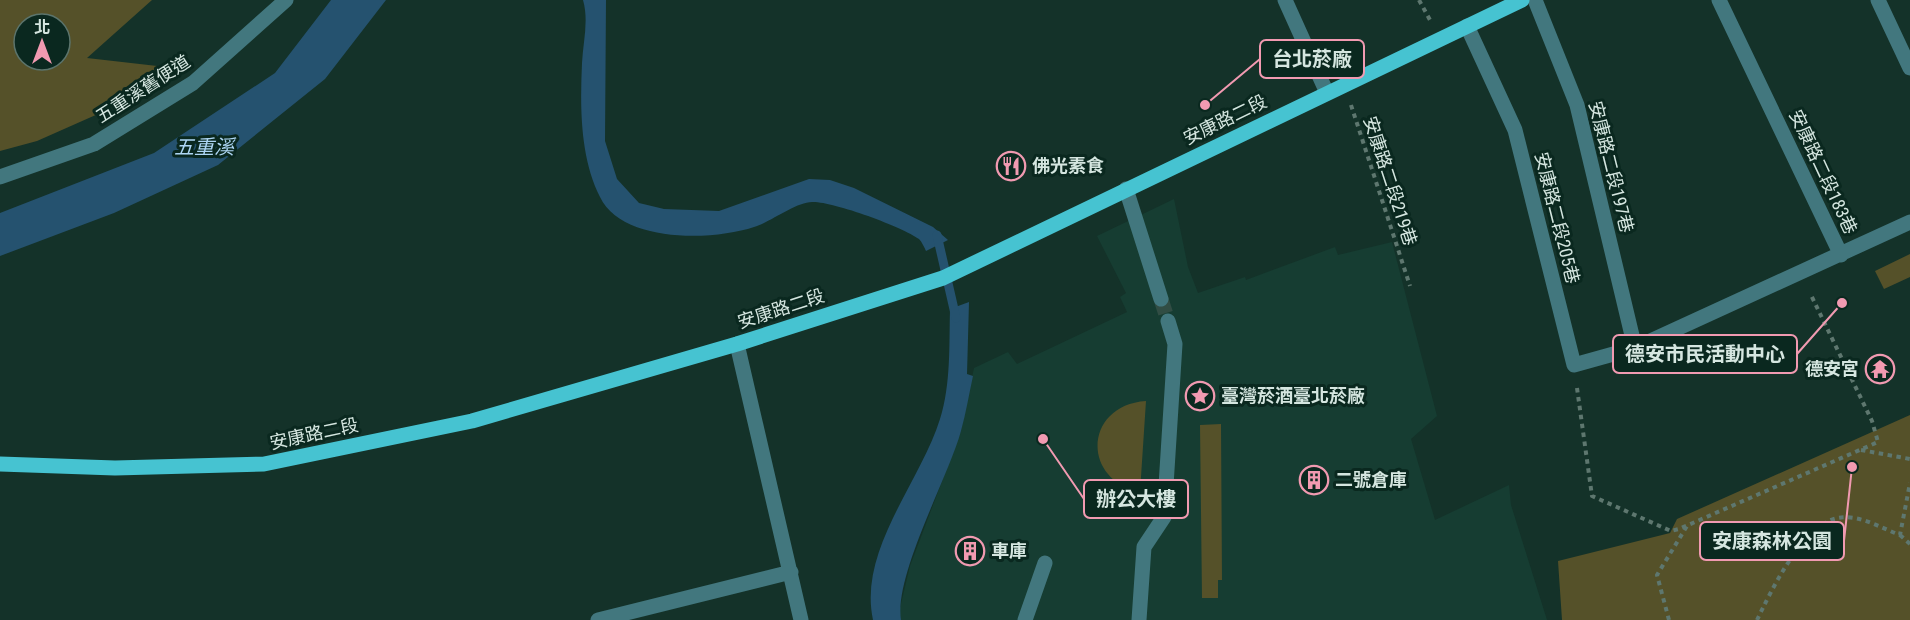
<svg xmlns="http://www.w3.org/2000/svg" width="1910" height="620" font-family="'Roboto Condensed','Noto Sans TC',sans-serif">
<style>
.built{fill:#163d32}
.green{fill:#555129;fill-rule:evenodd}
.water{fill:#25526f}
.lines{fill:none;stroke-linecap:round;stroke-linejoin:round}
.stream{stroke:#25526f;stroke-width:9}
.minor-tunnel{stroke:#314d44;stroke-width:15;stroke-dasharray:15 8;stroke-linecap:butt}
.path{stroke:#5e776f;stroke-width:4;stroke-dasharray:4.5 4.5;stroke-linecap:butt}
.minor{stroke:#42777e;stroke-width:15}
.major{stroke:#46c3d1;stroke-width:15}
.labels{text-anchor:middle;stroke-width:6;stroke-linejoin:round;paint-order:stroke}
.street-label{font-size:18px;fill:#d5e6e0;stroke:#0a281f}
.poi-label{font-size:18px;font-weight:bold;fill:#d5e6e0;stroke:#0a281f;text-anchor:start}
.water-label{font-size:20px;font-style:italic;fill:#aed6f4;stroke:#0a281f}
.leader{fill:none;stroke:#f19ab1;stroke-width:2}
.callout-dot{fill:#f19ab1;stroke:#0a281f;stroke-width:2}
.callout{fill:#0a281f;stroke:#f19ab1;stroke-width:2}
.callout-label{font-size:20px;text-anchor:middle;font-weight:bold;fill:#d5e6e0}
</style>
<rect width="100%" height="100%" fill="#143229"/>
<path class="built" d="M1174 199 1188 267 1198 293 1245 277 1246 280 1335 247 1338 255 1392 242 1437 416 1411 439 1435 520 1509 485 1511 505 1547 620H901L899 612 910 566 961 431 974 368 1008 352 1017 364 1127 312 1120 297 1126 293 1097 236Z"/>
<path class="green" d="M0 0H152L87 58 166 67 107 110 37 141 0 151ZM24 24H60V60H24Z
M1910 254V277L1884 289 1875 271Z
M1146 401 1140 492C1080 479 1085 405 1146 401Z
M1910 415V620H1562L1558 561 1670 533 1677 519Z
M1221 424 1222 580H1218V598H1202L1200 425Z"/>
<path class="water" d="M331 0H386L325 79 218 165 114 213 0 256V213L154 153 275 73Z
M583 0H606L605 141 617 179 639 203 664 209 719 211 809 179 830 180 854 188 933 227 948 240 926 251C924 247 922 242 919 239 903 227 832 201 812 202 796 202 771 222 754 227 712 241 622 243 600 197 580 157 580 108 582 63 583 42 589 21 583 0Z
M969 302 967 374 973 376C969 394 966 413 961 431 948 478 894 575 901 620H873C858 550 920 483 940 419 951 384 949 345 950 309Z"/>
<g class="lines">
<path class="stream" d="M937 235 956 318"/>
<path class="minor-tunnel" d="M1161 299 1168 321"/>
<path class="path" d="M1419 0 1430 20
M1351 105 1410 286
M1577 388 1592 496 1671 531 1679 529 1878 442 1872 421 1810 293
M1861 450 1910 459
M1900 535 1910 544
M1669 620 1657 575 1687 526
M1757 620C1771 591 1803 524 1838 518 1859 514 1881 528 1900 535L1910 483"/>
<path class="minor" d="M1285 0 1327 93
M1535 0 1577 105 1635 348
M1719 0 1841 255
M1878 0 1910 68
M1467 26 1515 130 1574 365 1635 348 1910 222
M0 177 94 144 193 83 286 0
M1126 189 1161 299
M737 344 801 620
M598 620 791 572
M1025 620 1045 563
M1139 620 1144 547 1164 517 1175 344 1168 321"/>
<path class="major" d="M0 464 115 468 264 464 472 421 737 344 943 278 1522 0"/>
</g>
<defs>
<g id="restaurant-ring" transform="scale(1.5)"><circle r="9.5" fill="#0a281f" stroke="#f19ab1" stroke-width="1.5"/><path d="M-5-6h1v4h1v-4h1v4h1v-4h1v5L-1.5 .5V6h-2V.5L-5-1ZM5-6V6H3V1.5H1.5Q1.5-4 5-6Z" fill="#f19ab1"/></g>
<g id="temple-ring" transform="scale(1.5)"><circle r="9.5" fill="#0a281f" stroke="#f19ab1" stroke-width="1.5"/><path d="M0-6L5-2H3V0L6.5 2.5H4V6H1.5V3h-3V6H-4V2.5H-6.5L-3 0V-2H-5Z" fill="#f19ab1"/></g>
<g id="sight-ring" transform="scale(1.5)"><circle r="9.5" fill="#0a281f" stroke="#f19ab1" stroke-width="1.5"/><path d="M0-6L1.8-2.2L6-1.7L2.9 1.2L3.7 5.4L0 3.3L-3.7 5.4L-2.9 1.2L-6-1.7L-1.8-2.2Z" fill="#f19ab1"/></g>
<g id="building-ring" transform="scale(1.5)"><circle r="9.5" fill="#0a281f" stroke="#f19ab1" stroke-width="1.5"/><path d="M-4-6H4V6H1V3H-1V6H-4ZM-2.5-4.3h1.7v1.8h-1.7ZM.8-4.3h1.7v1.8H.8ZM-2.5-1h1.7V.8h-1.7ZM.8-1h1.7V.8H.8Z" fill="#f19ab1"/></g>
</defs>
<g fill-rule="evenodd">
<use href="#restaurant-ring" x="1011" y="166"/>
<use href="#temple-ring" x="1880" y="369"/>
<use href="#sight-ring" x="1200" y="396"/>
<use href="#building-ring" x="1314" y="480"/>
<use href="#building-ring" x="970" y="551"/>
</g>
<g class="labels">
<g class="street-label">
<text transform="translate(143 89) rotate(-33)" y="6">五重溪舊便道</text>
<text transform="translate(1225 120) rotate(-26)" y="6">安康路二段</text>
<text transform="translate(1611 167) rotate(76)" y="6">安康路二段197巷</text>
<text transform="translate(1823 172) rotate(65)" y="6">安康路二段183巷</text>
<text transform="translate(1390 181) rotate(72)" y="6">安康路二段219巷</text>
<text transform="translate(1557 218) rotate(76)" y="6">安康路二段205巷</text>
<text transform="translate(781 309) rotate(-18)" y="6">安康路二段</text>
<text transform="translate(314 434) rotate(-12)" y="6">安康路二段</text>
</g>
<g class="poi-label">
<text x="1032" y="172">佛光素食</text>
<text x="1859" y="375" text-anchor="end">德安宮</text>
<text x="1221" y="402">臺灣菸酒臺北菸廠</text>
<text x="1335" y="486">二號倉庫</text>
<text x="991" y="557">車庫</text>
</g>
<g class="water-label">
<text x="204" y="154">五重溪</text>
</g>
</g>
<path class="leader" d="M1205 105L1260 59M1842 303L1797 354M1043 439L1084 499M1852 467L1844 541"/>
<g class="callout-dot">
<circle cx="1205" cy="105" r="6"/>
<circle cx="1842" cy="303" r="6"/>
<circle cx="1043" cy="439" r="6"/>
<circle cx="1852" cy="467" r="6"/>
</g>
<g class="callout">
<rect x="1260" y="40" width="104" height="38" rx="6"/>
<rect x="1613" y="335" width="184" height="38" rx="6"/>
<rect x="1084" y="480" width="104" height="38" rx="6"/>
<rect x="1700" y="522" width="144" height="38" rx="6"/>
</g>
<g class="callout-label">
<text x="1312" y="66">台北菸廠</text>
<text x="1705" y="361">德安市民活動中心</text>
<text x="1136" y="506">辦公大樓</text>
<text x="1772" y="548">安康森林公園</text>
</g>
<g transform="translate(42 42)"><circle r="28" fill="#0a281f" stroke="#5b746c" stroke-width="1.5"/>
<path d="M0-4.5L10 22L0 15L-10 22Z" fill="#f19ab1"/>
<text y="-9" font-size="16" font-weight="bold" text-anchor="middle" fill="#d5e6e0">北</text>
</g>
</svg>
